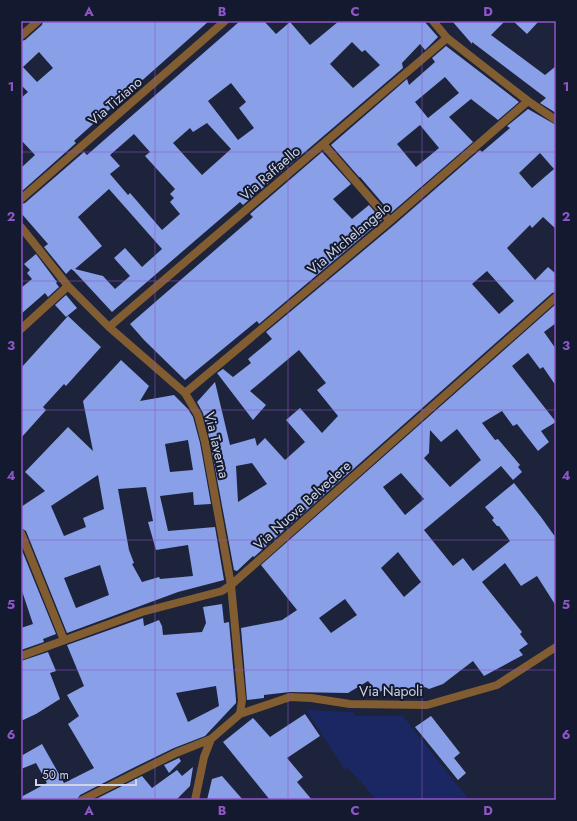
<svg xmlns="http://www.w3.org/2000/svg" width="577" height="821" font-family="Jost,sans-serif">
<style>
.green{fill:#1b2762}
.building{fill:#899fe8;fill-rule:evenodd}
.lines{fill:none;stroke-linecap:round;stroke-linejoin:round}
.minor{stroke:#825d32;stroke-width:8}
.tertiary{stroke:#825d32;stroke-width:8}
.grid{fill:none;stroke:#9056c8;stroke-width:1;stroke-opacity:0.55}
.labels{text-anchor:middle;stroke-width:4;stroke-linejoin:round;paint-order:stroke}
.street-label{font-size:14px;fill:#cfd4e4;stroke:#13192f}
.neatline{fill:none;stroke:#9056c8;stroke-width:1.5}
.grid-label{font-size:13px;text-anchor:middle;font-weight:bold;fill:#9056c8}
</style>
<rect width="100%" height="100%" fill="#1c233a"/>
<path class="green" d="M306 710 353 712 356 716H403L469 800H377L348 768 345 770Z"/>
<path class="building" d="M43 21H209L74 141 76 143 21 192V168L35 155 21 140V98L28 92 21 85V41L25 40 42 25ZM39 52 53 68 37 82 23 67Z
M240 21H264L276 34 290 22 310 45 339 21H424L438 37 425 50 420 44 402 63 403 68 243 205 240 202 112 312 74 271 71 269 66 274 44 247 48 244 21 213V204L25 203 84 152 87 155ZM352 42 362 52 365 50 380 65 353 88 330 64ZM231 83 246 102 239 108 254 128 238 140 208 101ZM207 123 231 149 202 175 173 143 190 128 193 132ZM134 134 150 152 145 156 175 189 170 194 174 198 170 202 180 214 162 230 130 193 128 195 110 174 120 166 110 155ZM109 189 162 249 142 267 125 248 114 258 130 276 115 289 103 276 75 269 102 246 78 217Z
M452 21H505L491 35 545 75 556 66V113L540 103 546 98 472 42V44Z
M513 21H539L527 34Z
M446 46 519 102 498 120 471 99 449 117 473 142 391 213 360 177H359L331 145 407 79 409 85 435 62 432 58ZM445 77 459 93 428 118 415 102ZM420 125 439 148 416 167 397 144Z
M528 109 556 125V229L543 217 532 228 530 225 507 248 535 280 548 267 556 274V292L552 293 254 557 253 556 237 571 234 570 210 441 203 413 197 402 215 382 230 445 255 438 257 446 265 438 285 460 305 442 286 420 300 408 322 433 338 416 317 390 326 383 299 350 250 391 266 405 253 420 217 373 223 369 233 377 251 363 248 359 272 339 266 332 394 225 480 150 482 152 510 128 507 126ZM540 153 554 169 532 188 519 173ZM487 271 514 301 499 314 472 284ZM252 463 267 484 238 502 236 466Z
M322 152 351 184 333 199 352 219 369 205 382 220 259 324 257 321 185 380 144 340 130 324 253 217 250 214Z
M36 254 57 282 56 283 59 287 48 297 45 293 21 314V288L32 279 27 273 30 270 24 264Z
M66 295 77 308 66 317 55 305Z
M556 304V323L544 332 556 349V386L543 367 540 369 528 353 512 366 556 422 541 431 549 442 538 451 517 424 513 426 502 411 482 423 495 440 498 439 520 465 518 467 522 472 513 480 501 466 424 530 453 566 463 558 473 571 510 541 499 526H497L492 520 494 518 485 507 514 483 541 517 556 538V606L537 576 521 586 505 563 482 582 522 632 520 634 528 644 519 650 523 655 484 676 473 661 443 684 429 689 425 687 415 692H401L397 687 390 692 386 688 378 693 368 681 348 693 290 692 264 695V698L247 700 241 628 282 620 297 610 261 565ZM457 429 481 460 450 487 424 458 429 453 430 430 441 442ZM401 473 424 499 405 515 383 487ZM398 552 421 582 404 597 381 568ZM345 599 357 615 331 633 319 618Z
M68 316 101 347 66 386 64 384 43 407 46 410 21 438V368Z
M121 360 149 386 140 401 174 395 188 409 193 417 200 443 211 504 194 505 193 492 160 496 168 531 215 527 224 580 178 592 67 633 26 531 21 528V507L45 491 25 472 68 427 93 451 83 401ZM188 440 193 470 170 472 165 444ZM98 475 104 509 83 518 86 527 64 536 51 506ZM146 487 153 521 148 522 156 550 188 545 193 576 160 579 159 577 142 582 132 564 134 563 129 550 118 489ZM100 565 109 595 76 608 64 578Z
M21 548 56 634 43 639 44 642 21 650V628L33 624 21 588Z
M222 604 224 623 229 622 236 700V703L205 736 174 748 135 767 80 795 77 800H21V797L47 783 36 763 21 769V756L42 744 64 783 94 768 68 724 79 716 67 695 84 686 67 645 143 618 144 626 159 620 162 626 163 635 202 632 206 623 203 607ZM216 686 219 706 188 722 176 693Z
M48 652 56 671 50 673 60 699 36 714 21 721V661Z
M305 714 320 736 287 758 303 777 297 782 312 800H270L223 742 253 718 270 737Z
M431 716 460 753 454 758 466 773 458 780 415 727Z
M179 758 181 761 169 773 164 765Z
M193 767 190 786 176 800H94L142 776 152 788 177 770 182 776Z
M222 776 243 800H207L212 779Z"/>
<g class="lines">
<path class="minor" d="M21 36 38 21
M323 144 390 221
M21 199 225 21
M21 227 68 286 109 327 185 393 198 415 205 442 231 585 242 700 240 714
M109 327 447 38
M21 329 68 286
M185 393 390 221 528 101
M21 533 64 640
M82 800 176 753 211 739
M195 800 204 757 211 739 240 714 290 697 311 698 350 704 427 705 497 685 556 647"/>
<path class="tertiary" d="M433 21 447 38 528 101 556 120
M21 656 142 612 222 591 231 585 556 297"/>
</g>
<path class="grid" d="M155 21V800M288 21V800M422 21V800M21 152H556M21 281H556M21 410H556M21 540H556M21 670H556"/>
<g class="labels">
<g class="street-label">
<text transform="translate(115 101) rotate(-41)" y="5">Via Tiziano</text>
<text transform="translate(270 173) rotate(-41)" y="5">Via Raffaello</text>
<text transform="translate(349 238) rotate(-40)" y="5">Via Michelangelo</text>
<text transform="translate(217 445) rotate(77)" y="5">Via Taverna</text>
<text transform="translate(302 505) rotate(-42)" y="5">Via Nuova Belvedere</text>
<text x="391" y="696">Via Napoli</text>
</g>
</g>
<rect width="577" height="821" fill="none" stroke="#13192f" stroke-width="44"/>
<path d="M36 779v6h100v-6" fill="none" stroke="#cfd4e4" stroke-width="2"/>
<text x="42" y="779" font-size="12" fill="#cfd4e4" stroke="#13192f" stroke-width="3" paint-order="stroke">50 m</text>
<rect x="22" y="22" width="533" height="777" class="neatline"/>
<g class="grid-label">
<text x="89" y="16">A</text>
<text x="222" y="16">B</text>
<text x="355" y="16">C</text>
<text x="488" y="16">D</text>
<text x="11" y="91">1</text>
<text x="566" y="91">1</text>
<text x="11" y="221">2</text>
<text x="566" y="221">2</text>
<text x="11" y="350">3</text>
<text x="566" y="350">3</text>
<text x="11" y="480">4</text>
<text x="566" y="480">4</text>
<text x="11" y="609">5</text>
<text x="566" y="609">5</text>
<text x="11" y="739">6</text>
<text x="566" y="739">6</text>
<text x="89" y="815">A</text>
<text x="222" y="815">B</text>
<text x="355" y="815">C</text>
<text x="488" y="815">D</text>
</g>
</svg>
